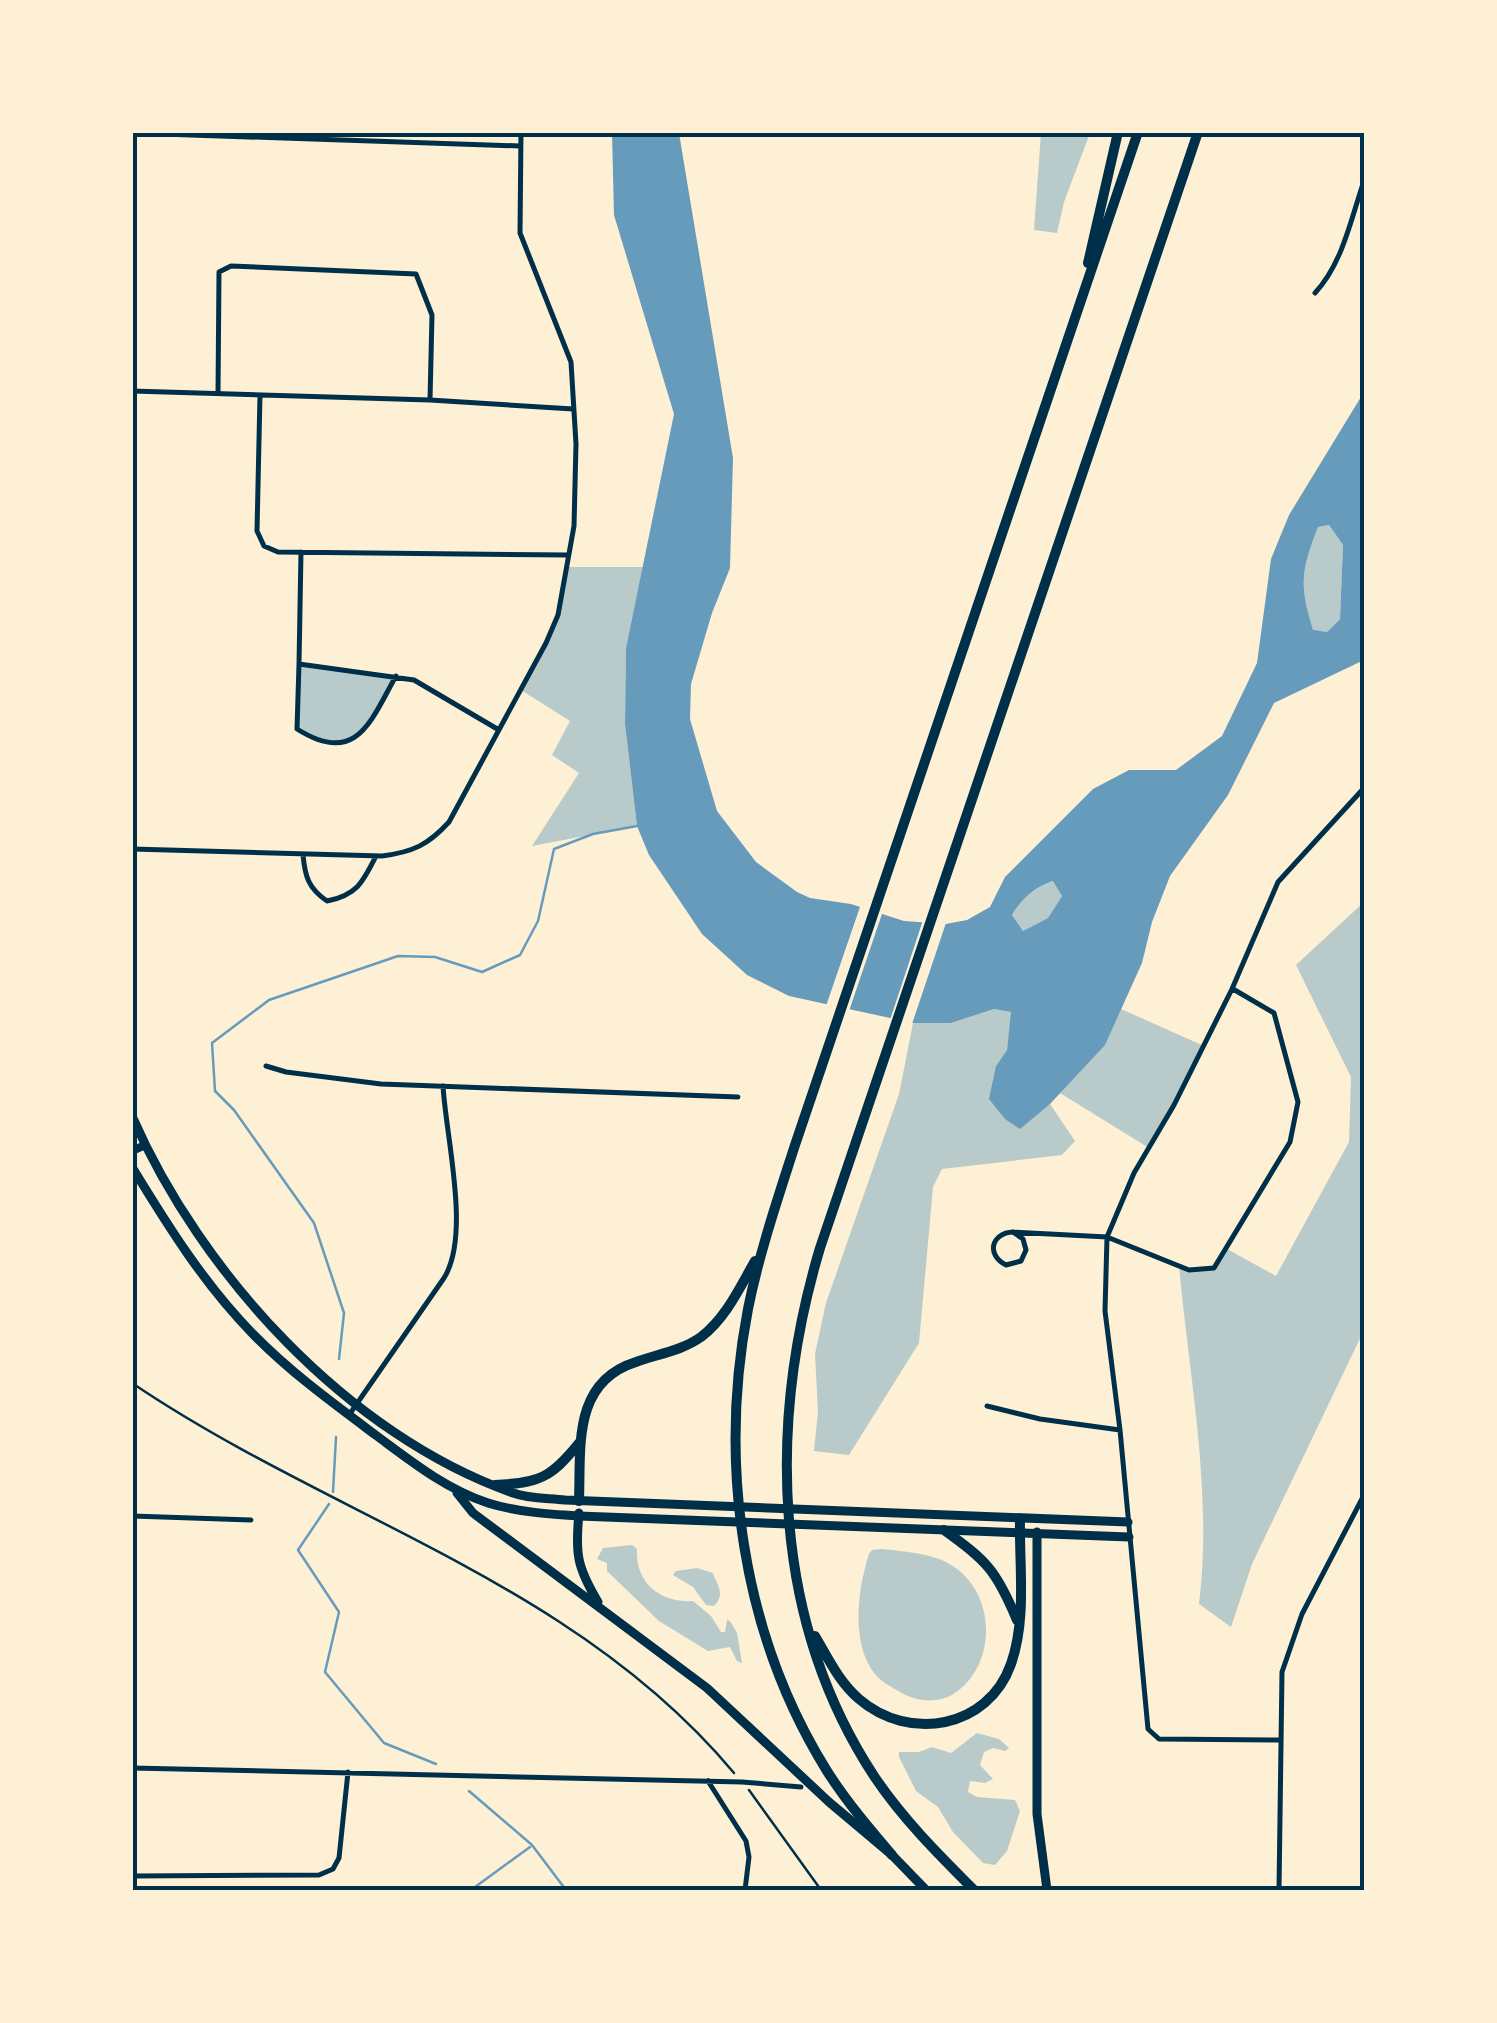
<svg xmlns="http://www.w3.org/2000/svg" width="1497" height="2023" font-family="'DejaVu Sans',sans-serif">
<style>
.green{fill:#b9caca}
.water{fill:#669bbc;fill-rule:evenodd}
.pier{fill:#fdf0d5}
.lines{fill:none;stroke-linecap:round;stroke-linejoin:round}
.stream{stroke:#669bbc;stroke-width:2.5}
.path{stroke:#003049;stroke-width:2.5}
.minor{stroke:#003049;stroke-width:5}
.secondary{stroke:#003049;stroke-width:8}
.primary{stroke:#003049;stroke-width:9}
.motorway{stroke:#003049;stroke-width:10}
.neatline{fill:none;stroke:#003049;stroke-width:4}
</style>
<rect width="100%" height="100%" fill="#fdf0d5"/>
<path class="green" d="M1041 133H1090L1064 202 1057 233 1034 230Z
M1329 525 1343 545 1340 619 1327 632 1313 631C1299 585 1301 571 1318 527Z
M567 567H643L626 648 625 724 637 826 532 846 579 773 552 755 570 721 521 690 558 615Z
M299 664 396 675C371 719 357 767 297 729Z
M1054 881 1062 896 1048 918 1023 931 1012 915C1022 898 1035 887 1054 881Z
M1364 902V1330L1252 1564 1231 1627 1199 1604C1213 1492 1189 1377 1179 1265L1188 1269H1215L1227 1249 1276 1276 1349 1142 1351 1077 1296 965Z
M994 1009 1012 1012 1007 1050 996 1066 1019 1128 1050 1104 1075 1141 1062 1155 942 1169 933 1187 919 1343 849 1455 814 1451 818 1412 815 1354 826 1303 899 1094 913 1023H951Z
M1121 1009 1204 1046 1149 1148 1060 1093 1104 1045Z
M632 1545 637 1549C635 1583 660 1603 693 1601L711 1616 721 1632H725L727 1620 730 1621 737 1633 742 1663 737 1661 730 1647 708 1651 659 1621 607 1571V1563L597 1559 603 1548Z
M882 1549C907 1552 937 1553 957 1569 997 1599 996 1668 952 1695 935 1704 915 1701 900 1692 892 1687 881 1682 875 1674 850 1643 858 1588 869 1554L872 1550Z
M697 1568 713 1573C717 1586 726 1593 714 1606L706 1605 693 1587 673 1575 676 1571Z
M977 1733 999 1739 1009 1748 1005 1751 993 1748 984 1752 980 1765 993 1779 985 1783 970 1781 968 1792 977 1797 1015 1800 1020 1811 1007 1851 995 1865 983 1863 953 1832 938 1807 916 1791 899 1757V1752H919L932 1747 951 1753Z"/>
<path class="water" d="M612 133H679L733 458 730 568 712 613 691 684 690 719 717 811 756 862 797 892 810 898 851 904 904 921 946 924 967 920 990 907 1005 877 1093 789 1129 770H1176L1222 736 1257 663 1271 559 1289 515 1364 392V660L1274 703 1228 795 1170 876 1152 922 1142 963 1105 1045 1050 1104 1020 1129 1005 1119 989 1099 996 1066 1007 1050 1011 1012 994 1009 951 1023H913L789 996 747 975 702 934 649 855 637 826 625 724 626 648 674 414 614 215ZM1329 525 1343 545 1340 619 1327 632 1313 630C1299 585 1301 571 1318 527ZM1053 881 1062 896 1048 918 1023 931 1012 915C1022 898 1035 887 1053 881Z"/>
<path class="pier" d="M861 904 883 911 848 1014 826 1006Z
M924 917 947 920 911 1027 889 1023Z"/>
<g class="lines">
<path class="stream" d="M339 1359 344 1313 314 1223 234 1110 215 1091 212 1043 269 1000 398 956 435 957 482 972 520 955 538 921 554 849 593 834 637 826
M333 1492 336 1437
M329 1504 298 1550 339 1612 325 1672 384 1743 436 1764
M469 1791 532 1845 566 1890
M471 1890 530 1847"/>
<path class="path" d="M132 1383C333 1519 574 1581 734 1773
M749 1790 821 1890"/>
<path class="minor" d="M132 133 520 146
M1315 293C1343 263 1351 218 1364 181
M132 391 430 400 573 409
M218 394 219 272 231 266 416 274 432 315 430 400
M260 395 257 531 264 546 278 552 568 555
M301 552 299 664 414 680 499 730
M299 664 297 729C357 767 371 720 396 676
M132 849 382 856C413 852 428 845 449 822L546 643 558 615 574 526 576 444 571 362 520 233 521 132
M303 855C305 876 308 888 327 901 357 895 363 882 376 856
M266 1066 286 1072 381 1084 738 1097
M1013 1232 1023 1239 1026 1250 1021 1261 1006 1265C986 1255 991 1233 1013 1232L1107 1237 1189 1270 1214 1268 1290 1142 1298 1102 1274 1013 1233 989
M987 1406 1040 1419 1120 1430
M349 1415 444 1278C471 1235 446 1138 443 1086
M132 1516 251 1520
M1279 1740 1159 1739 1148 1729 1120 1430 1105 1311 1107 1237 1134 1173 1174 1105 1232 989 1278 882 1364 788
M132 1768 742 1782 801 1787
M708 1781 746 1841 749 1857 745 1890
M132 1876 319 1875 333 1869 339 1858 348 1772
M1279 1890 1282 1672 1302 1614 1364 1495"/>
<path class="secondary" d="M132 1151 145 1145"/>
<path class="primary" d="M132 1116C201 1274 348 1435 513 1493 529 1499 548 1498 565 1500L1128 1522
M132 1167C168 1226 204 1284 253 1334 290 1372 334 1404 377 1436 412 1462 446 1489 488 1503 517 1512 548 1514 579 1516L1129 1537
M457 1493 473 1513 707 1688 829 1802 892 1855 926 1890
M579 1513C575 1554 577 1567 598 1602
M1037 1532V1814L1047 1890"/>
<path class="motorway" d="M1088 263 1118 132
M495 1485C539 1483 551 1478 579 1443
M579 1501C581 1447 572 1382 636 1362 658 1354 681 1351 701 1337 726 1318 740 1287 755 1261
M944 1530C987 1561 996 1570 1017 1620
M815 1636C828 1658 839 1682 859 1699 909 1742 988 1729 1011 1664 1027 1618 1019 1566 1020 1519
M892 1855C869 1828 846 1801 827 1771 742 1635 718 1464 748 1309 759 1254 777 1201 794 1148L1138 132
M974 1890C938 1854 902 1818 874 1776 771 1619 768 1422 820 1248L1198 132"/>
</g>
<rect width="1497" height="2023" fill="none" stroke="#fdf0d5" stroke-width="270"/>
<rect x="135" y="135" width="1227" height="1753" class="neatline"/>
</svg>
